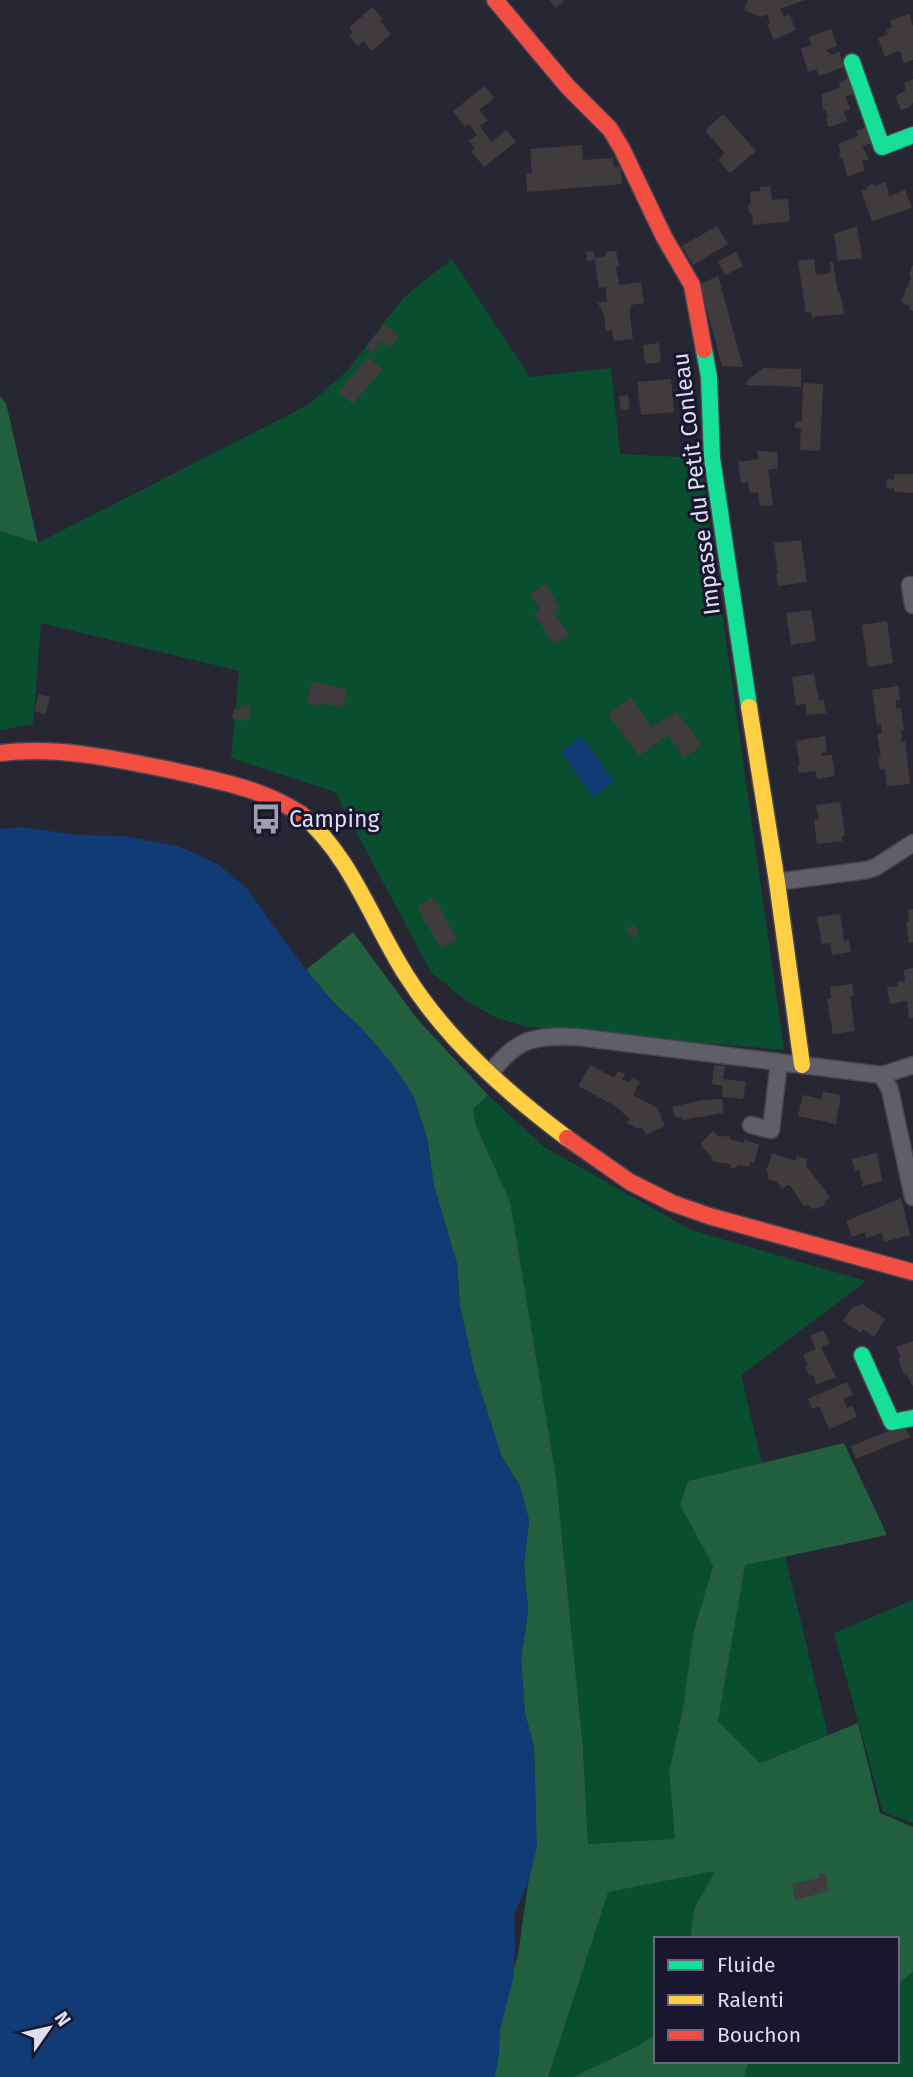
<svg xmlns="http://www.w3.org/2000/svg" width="913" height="2077" font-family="'Fira Sans',sans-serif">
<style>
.green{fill:#0a4e30}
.forest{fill:#225f3f}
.water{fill:#103b75}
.building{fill:#403c3e}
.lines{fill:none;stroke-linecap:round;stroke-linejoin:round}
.street-casing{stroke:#464551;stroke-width:19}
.fast-casing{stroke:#464551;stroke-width:19}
.slow-casing{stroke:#464551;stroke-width:19}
.jam-casing{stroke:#464551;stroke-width:19}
.street{stroke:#5f5f69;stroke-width:16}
.fast{stroke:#16e098;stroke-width:16}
.slow{stroke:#ffcf43;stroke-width:16}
.jam{stroke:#f24e42;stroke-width:16}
.labels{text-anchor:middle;stroke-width:6;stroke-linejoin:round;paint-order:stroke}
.street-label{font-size:23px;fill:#dedeef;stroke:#19172f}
.poi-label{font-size:23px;fill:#dedeef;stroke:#19172f;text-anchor:start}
</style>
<rect width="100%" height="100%" fill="#272733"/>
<path class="green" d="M452 259 530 377 611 368 620 454 700 458 784 1050 528 1027 497 1018 465 1000 431 972 335 792 231 758 239 671 41 623 33 724 0 730V531L38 543 308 405 347 371 403 298Z
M488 1095 544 1147 691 1230 866 1281 741 1375 762 1463 688 1481 680 1505 713 1566 693 1634 683 1708 669 1772 675 1840 588 1844 583 1748 556 1477 510 1201 476 1126 473 1109Z
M785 1556 828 1735 759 1763 718 1721 744 1565Z
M913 1600V1823L883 1812 834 1633Z
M716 1870 694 1909 690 1939H656V2034L638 2046 573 2077H548L607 1892Z
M913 1972V2077H744L749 2061H897V1984Z"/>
<path class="forest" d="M0 396 6 403 38 543 0 531Z
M353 932 418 1020 488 1095 473 1109 476 1126 510 1201 556 1477 583 1748 588 1844 675 1839 669 1772 683 1708 693 1634 713 1566 680 1505 688 1481 844 1443 887 1535 745 1565 718 1721 760 1763 858 1723 880 1813 913 1827V1972L897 1984V1939H690L694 1909 715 1871 608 1892 548 2077H488L507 1990 518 1955 528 1884 536 1847 534 1747 525 1714 521 1659 528 1611 524 1565 529 1521 520 1486 501 1455 474 1370 460 1306 457 1264 434 1186 427 1138 413 1095 393 1065 362 1029 334 1003 306 970Z
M656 2034V2061H749L744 2077H573L638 2046Z"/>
<path class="water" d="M582 736 614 782 593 797 561 752Z
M22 827 76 835 122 836 178 846 218 864 247 889 306 970 334 1003 362 1029 393 1065 413 1095 427 1138 434 1186 457 1264 460 1306 474 1370 501 1455 520 1486 529 1521 524 1565 528 1611 521 1659 525 1714 534 1747 537 1847 528 1882 514 1915 515 1947 513 1979 500 2030 499 2054 495 2077H0V829Z"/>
<path class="building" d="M550 0H563L564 2 555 8Z
M748 0H805L780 9 784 17 789 14 796 30 774 40 767 24 770 23 767 14 761 17 744 10Z
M372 7 383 19 380 21 391 34 372 51 364 41 358 46 349 36 353 33 349 28Z
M909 14 913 27V60L903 63 901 52 898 51 885 57 878 38 888 34 886 29 892 27 890 21Z
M831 29 837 46 826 50 831 55 839 52 844 67 819 76 816 69 808 72 801 49 811 45 809 37Z
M849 78 854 94 845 97 851 109 844 112 847 121 829 127 826 118 828 117 826 110 823 109 821 95 840 87 839 82Z
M913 79V103L910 107 901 110 896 97 898 94 906 91 904 83Z
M485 86 494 98 479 110 488 120 480 126 491 142 506 130 516 142 484 167 471 151 475 148 469 141 477 135 469 124 465 127 453 111Z
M722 115 725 116 756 151 730 173 718 160 725 153 706 132 708 130 706 129Z
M866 127 872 143 862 146 869 159 862 161 865 170 847 177 843 159 840 158 839 153 841 152 838 144 858 136 856 131Z
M582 145 583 160 613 158 614 167 620 166 622 184 527 192 526 173H532L530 149Z
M886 182 889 196 905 190 912 208 872 221 861 191 867 189 868 186 872 184 875 186Z
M770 186 772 200 788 199 790 221 753 225 752 215 749 212 748 205 751 202 750 192 760 191V187Z
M717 226 728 244 693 265 682 246Z
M857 226 862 258 838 261 834 234Z
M593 251 595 258 606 256V252L616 251 619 265 616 266 619 285 641 282 644 303 631 305V309L629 310 633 339 614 341 612 330 606 331 604 315 598 303 607 301 605 287 599 288 595 260 587 261 586 252Z
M736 252 743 266 725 275 718 261Z
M814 259 816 275 831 273 830 262H833L838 293H840L844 314 812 317 811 312 806 313 798 261Z
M913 265V311L909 309 910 306 901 302 911 278 909 274Z
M718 276 743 367 722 366 700 284Z
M384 324 399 335 390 348 381 341 372 353 366 348Z
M659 343 661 362 645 364 643 345Z
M368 357 383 369 353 404 338 392Z
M763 368 801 369V387L746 385 747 381Z
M671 379 674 412 641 415 637 382Z
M803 383 823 384 820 451 800 450 801 429 795 427V422L802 421Z
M628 395 630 409 621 410 619 396Z
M757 451 777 452 778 468 768 470 773 505 760 506 758 492 750 493 748 482 741 483 738 462 759 459Z
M894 474H913V493L894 492V488L890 489 886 487 887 479 894 480Z
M801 540 807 582 778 586 776 574H778L774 543Z
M545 584 560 608 554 612 569 636 554 645 534 613 540 609 530 594Z
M811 610 816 641 791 645 786 613Z
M887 621 893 663 868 667 862 625Z
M814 674 819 701 824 700 826 713 807 715 805 704 796 705 792 677Z
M312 681 347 690 343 708 322 703 321 706 307 703Z
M898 686 900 700H896V705L897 709 901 708 904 730 901 731 902 742H905L910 784 887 786 885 769 880 770 878 757 881 756 877 734H882L881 724 877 725 872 690Z
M39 694 50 697 45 714 34 711Z
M631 697 652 728 676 711 702 745 684 758 668 735 639 756 608 714Z
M241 704 251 706 248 721 232 719 234 709 240 710Z
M825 736 827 752 821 753 822 756 832 755 835 776 817 779 816 771 799 773 798 765H800L796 741Z
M840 802 845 836H842V841L817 844 814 820 819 819 816 805Z
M434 897 457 940 441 949 428 926 427 927 417 906Z
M908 909H913V942L909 943 906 922 909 921Z
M840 914 844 941 849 940 851 952 832 955 830 943 822 944 817 917Z
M633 925 640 932 633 938 626 930Z
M913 968V1018H909L907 1001 890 1004 887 987 898 986 897 982 905 981 904 970Z
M852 984 854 995 850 996 855 1031 833 1034 827 999 831 998 830 987Z
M590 1065 614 1078 618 1071 625 1074 622 1079 629 1083 632 1078 640 1082 633 1095 657 1108 665 1126 646 1135 642 1127 637 1129 627 1123 629 1118 615 1106 578 1086Z
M714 1065 725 1066 723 1079 746 1082 743 1099 722 1097 723 1086 712 1084Z
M823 1092 841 1095 836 1124 798 1116 803 1095 821 1099Z
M722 1099 723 1113 683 1120 682 1117 678 1118 674 1115 672 1107 702 1100Z
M713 1131 718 1136 722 1137 723 1135 730 1137 729 1139 744 1143 745 1140 759 1145 754 1163 750 1162 749 1167 740 1165 732 1169 730 1164 711 1161 712 1157 702 1147 701 1143Z
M772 1153 796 1161 797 1156 807 1159 806 1166 830 1197 825 1202 824 1206 812 1209 808 1205 804 1206 790 1186 787 1185 782 1189 777 1182 767 1179 769 1173 766 1172Z
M877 1153 882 1181 863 1186 859 1170 855 1171 852 1159Z
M901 1198 910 1235 884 1242 882 1233 866 1238 865 1232 852 1237 846 1221Z
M862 1304 885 1319 874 1337 863 1329 861 1333 843 1321 852 1308Z
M823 1330 830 1343 821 1347 836 1377 817 1385 813 1375 810 1376 805 1367 808 1366 803 1355 816 1349 810 1336Z
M913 1341V1387L907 1375 905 1376 898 1359 901 1358 896 1347Z
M847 1382 853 1395 843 1399 847 1408 852 1406 857 1417 829 1429 819 1406 812 1409 808 1399Z
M905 1425 910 1437 856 1459 851 1446Z
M825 1873 829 1891 795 1900 792 1884 819 1878 818 1874Z"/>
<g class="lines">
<g class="street-casing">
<path id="street" d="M910 585 913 605
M777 882 867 870 876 867 913 843
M491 1073C516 1038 536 1035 577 1037L882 1075 913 1065
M882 1075 890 1090 913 1197
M751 1125 771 1130 779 1062"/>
</g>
<g class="fast-casing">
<path id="fast" d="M852 62 882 147 913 135
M704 350 709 377 712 458 749 707
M862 1355 892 1422 913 1418"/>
</g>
<g class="slow-casing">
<path id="slow" d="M749 707 777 882 802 1065
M301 814C352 857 371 920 406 975 447 1040 506 1092 567 1138"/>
</g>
<g class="jam-casing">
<path id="jam" d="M495 0 568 87 610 129 622 149 664 237 692 285 704 350
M0 753C60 746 116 759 175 771 219 781 263 789 301 814
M567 1138 630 1182 672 1203 709 1216 913 1272"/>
</g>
<use href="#street" class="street"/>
<use href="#fast" class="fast"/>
<use href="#slow" class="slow"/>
<use href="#jam" class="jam"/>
</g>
<defs>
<g id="bus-bare" transform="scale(2.415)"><path d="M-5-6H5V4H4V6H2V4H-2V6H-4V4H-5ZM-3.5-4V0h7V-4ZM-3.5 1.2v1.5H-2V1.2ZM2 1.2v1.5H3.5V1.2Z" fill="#9e9ead" stroke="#19172f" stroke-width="2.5" paint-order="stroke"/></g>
</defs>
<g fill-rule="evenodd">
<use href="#bus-bare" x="266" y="819"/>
</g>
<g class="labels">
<g class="street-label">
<text transform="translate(696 484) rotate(-97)" y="8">Impasse du Petit Conleau</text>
</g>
<g class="poi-label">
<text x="289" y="827">Camping</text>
</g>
</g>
<rect x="654" y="1937" width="245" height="126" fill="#19172f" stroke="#68677c" stroke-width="2"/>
<rect x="668" y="1960" width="35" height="10" fill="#16e098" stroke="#68677c" stroke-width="2"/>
<text x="717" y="1972" font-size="21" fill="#dedeef">Fluide</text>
<rect x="668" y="1995" width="35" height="10" fill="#ffcf43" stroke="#68677c" stroke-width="2"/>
<text x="717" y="2007" font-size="21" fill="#dedeef">Ralenti</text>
<rect x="668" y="2030" width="35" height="10" fill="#f24e42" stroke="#68677c" stroke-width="2"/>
<text x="717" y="2042" font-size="21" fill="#dedeef">Bouchon</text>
<g transform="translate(49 2028) rotate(56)" stroke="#19172f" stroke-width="5" paint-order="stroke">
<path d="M0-5L12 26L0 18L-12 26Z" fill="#dedeef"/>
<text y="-10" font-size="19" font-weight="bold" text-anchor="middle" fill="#dedeef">N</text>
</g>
</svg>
